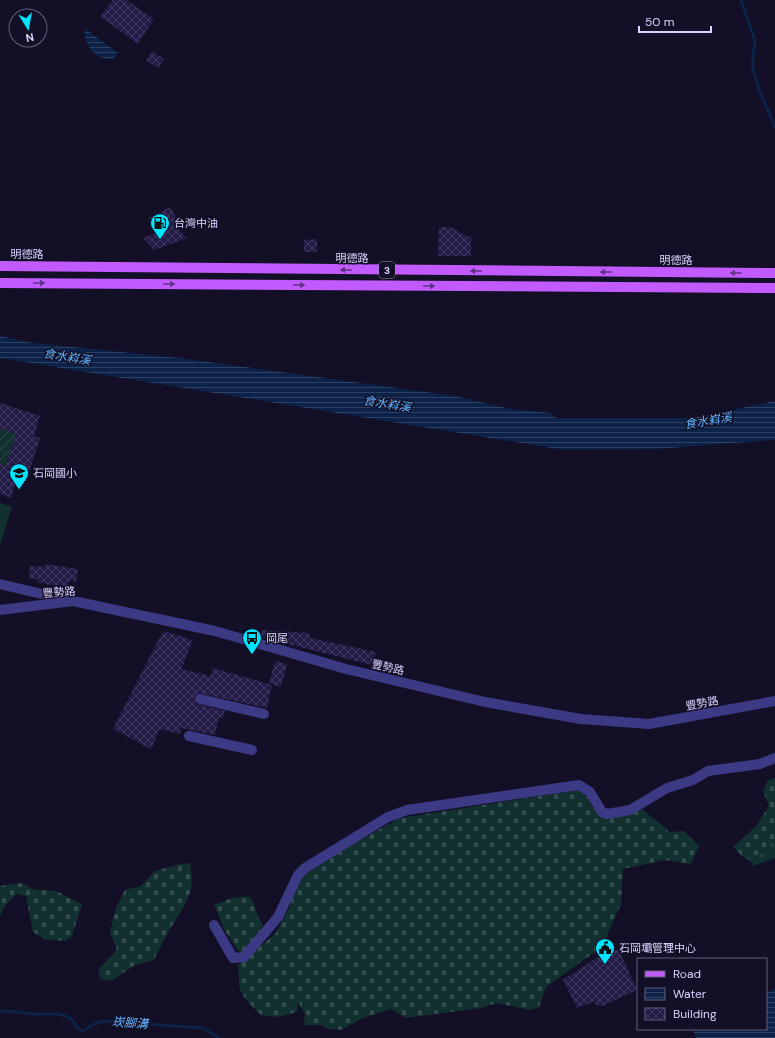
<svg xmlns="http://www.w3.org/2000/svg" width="775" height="1038" font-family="'DM Sans','Noto Sans TC',sans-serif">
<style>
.grass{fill:url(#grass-tufts)}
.cemetery{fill:url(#cemetery-stones)}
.garden{fill:url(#garden-furrows)}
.pitch{fill:#12302f}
.water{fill:url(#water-rules)}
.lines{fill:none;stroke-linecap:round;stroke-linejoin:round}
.stream{stroke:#0c2248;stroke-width:3}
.building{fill:url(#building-cross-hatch)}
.minor{stroke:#3d3a85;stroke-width:10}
.tertiary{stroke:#3d3a85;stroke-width:10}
.primary{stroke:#c25bff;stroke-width:10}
.oneway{fill:#623188}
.labels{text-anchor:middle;stroke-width:3;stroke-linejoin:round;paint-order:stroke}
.shield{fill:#130f26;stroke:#9e99be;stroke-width:1}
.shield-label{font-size:10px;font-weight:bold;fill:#d9d4ff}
.poi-label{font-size:11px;fill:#d9d4ff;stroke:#130f26;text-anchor:start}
.street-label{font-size:11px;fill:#d9d4ff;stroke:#130f26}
.water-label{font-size:12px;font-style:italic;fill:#62b6ff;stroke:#130f26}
</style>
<defs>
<pattern id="grass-tufts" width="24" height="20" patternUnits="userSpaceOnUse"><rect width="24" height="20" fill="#12302f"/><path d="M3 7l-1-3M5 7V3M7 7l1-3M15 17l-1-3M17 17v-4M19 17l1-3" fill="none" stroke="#344d4e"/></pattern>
<pattern id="cemetery-stones" width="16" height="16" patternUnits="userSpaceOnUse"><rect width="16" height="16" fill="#12302f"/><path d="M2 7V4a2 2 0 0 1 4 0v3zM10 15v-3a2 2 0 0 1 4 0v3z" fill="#344d4e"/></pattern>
<pattern id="garden-furrows" width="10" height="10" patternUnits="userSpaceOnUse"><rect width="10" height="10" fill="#12302f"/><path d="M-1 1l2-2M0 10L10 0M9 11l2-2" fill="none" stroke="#344d4e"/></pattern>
<pattern id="water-rules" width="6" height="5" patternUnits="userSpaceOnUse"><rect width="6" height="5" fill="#0c2248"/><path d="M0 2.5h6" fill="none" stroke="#2f4163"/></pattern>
<pattern id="building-cross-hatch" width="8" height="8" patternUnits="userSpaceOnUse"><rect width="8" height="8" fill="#241b47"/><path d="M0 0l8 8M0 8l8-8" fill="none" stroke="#433b63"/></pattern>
</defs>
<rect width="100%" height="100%" fill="#130f26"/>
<path class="grass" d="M775 839V858L753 866 752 862Z"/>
<path class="cemetery" d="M775 778V839L752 862 741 855 733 847 756 826 769 806 763 791 768 780Z
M578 790 587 797 593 808 604 816 623 815 642 809 670 832 684 831 699 846 691 864 665 860 623 869 621 904 602 947 546 987 539 1007 530 1010 497 1003 481 1008 406 1018 391 1009 363 1018 341 1030 328 1029 322 1025H304L305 1014 298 1002 297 1012 278 1017 261 1015C253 1007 240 996 239 984 239 978 239 972 238 965L276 933 290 906 294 890 301 878 310 868 400 818Z
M190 863C196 894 185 904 170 929 164 939 159 950 154 960L135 965 111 981 101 979 98 970 117 950 110 932 116 908 125 890 141 886 155 871 180 864Z
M22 883 32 889 56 891 82 904 72 936 65 941 45 939 33 932 26 896 16 894 4 907 0 916V886Z
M248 896C258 904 254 915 263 924L257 943 241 955 225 931 214 905 232 898Z"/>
<path class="garden" d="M0 428 16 434 6 466 0 464Z"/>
<path class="pitch" d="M0 503 12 507 0 546Z"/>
<path class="water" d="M86 29 118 53 113 59C96 60 86 48 84 31Z
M0 336 33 343 180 358 455 396 511 409 551 413 556 418H693L775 401V440L656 449 564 450 0 358Z
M775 989V1038H696L692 1029H766V993Z"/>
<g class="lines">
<path class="stream" d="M741 0 755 41 752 66 760 92 775 127
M0 1011C13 1010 24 1014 37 1014 49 1014 60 1012 70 1018 74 1020 75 1025 77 1028L83 1031 94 1024 105 1021 203 1028 219 1038"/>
</g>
<path class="building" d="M113 0H126L154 19 138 44 100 16Z
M152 51 164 59 158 68 146 60Z
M170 207 175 215V225L187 238 154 250 143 238 156 233 149 218Z
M439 227H450L471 238V256H438Z
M317 239V252H304V240Z
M0 403 40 416 34 436 40 438 26 481 17 477 11 498 0 494V464L6 466 16 434 0 428Z
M45 564 78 569 76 582 69 581 68 589 37 582V579L29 578 30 566 45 567Z
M262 630 309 633 310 638 376 652 372 665 260 637Z
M163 631 184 637 193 641 181 669 211 676 213 668 272 685 267 708 199 693 194 698 196 704 225 711 223 718 219 717 215 735 181 728 180 734 160 729 151 749 113 729Z
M275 661 287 664 281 687 269 683Z
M619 950 637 990 602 1006 596 1005 595 1001 577 1008 563 980 607 951Z"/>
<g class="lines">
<path class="minor" d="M0 584 72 601
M200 699 264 714
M189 736 252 750
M214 925 233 958 244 957 278 917 298 875 305 868 388 817 407 810 579 785 590 792 602 812 607 814 630 810 667 788 693 780 708 771 760 764 775 758"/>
<path class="tertiary" d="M0 610 73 601 215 631 346 669 485 702 581 719 649 724 775 701"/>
<path class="primary" d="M0 266 775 273
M0 283 775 288"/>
</g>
<defs><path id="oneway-solid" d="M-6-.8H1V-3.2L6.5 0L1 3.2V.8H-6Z"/></defs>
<g class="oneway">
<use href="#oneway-solid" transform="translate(346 270) rotate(-180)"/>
<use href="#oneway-solid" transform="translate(476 271) rotate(-180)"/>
<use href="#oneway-solid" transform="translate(606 272) rotate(-180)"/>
<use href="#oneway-solid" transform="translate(736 273) rotate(-180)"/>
<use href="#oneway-solid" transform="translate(39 283)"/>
<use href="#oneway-solid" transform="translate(169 284)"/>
<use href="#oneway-solid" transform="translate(299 285)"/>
<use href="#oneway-solid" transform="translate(429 286)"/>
</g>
<defs>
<g id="fuel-pin" transform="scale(1)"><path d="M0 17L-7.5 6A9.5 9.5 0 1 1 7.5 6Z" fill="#00e5ff" stroke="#130f26"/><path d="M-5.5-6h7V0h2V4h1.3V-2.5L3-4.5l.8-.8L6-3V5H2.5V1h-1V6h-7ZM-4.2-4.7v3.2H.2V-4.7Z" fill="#111"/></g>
<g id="school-pin" transform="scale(1)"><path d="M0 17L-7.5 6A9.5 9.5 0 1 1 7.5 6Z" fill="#00e5ff" stroke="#130f26"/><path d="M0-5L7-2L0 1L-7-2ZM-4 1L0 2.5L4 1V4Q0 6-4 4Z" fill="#111"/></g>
<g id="bus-pin" transform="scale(1)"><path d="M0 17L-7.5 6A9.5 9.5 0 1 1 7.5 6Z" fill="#00e5ff" stroke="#130f26"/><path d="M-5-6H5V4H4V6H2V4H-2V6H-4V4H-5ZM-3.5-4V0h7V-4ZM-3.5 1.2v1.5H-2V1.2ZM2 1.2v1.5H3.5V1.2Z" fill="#111"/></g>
<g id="civic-pin" transform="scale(1)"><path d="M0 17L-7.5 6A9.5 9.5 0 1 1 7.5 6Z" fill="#00e5ff" stroke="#130f26"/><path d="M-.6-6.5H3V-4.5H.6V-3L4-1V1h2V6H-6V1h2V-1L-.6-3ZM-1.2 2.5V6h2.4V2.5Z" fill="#111"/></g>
</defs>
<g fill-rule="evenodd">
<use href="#fuel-pin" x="160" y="223"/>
<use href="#school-pin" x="19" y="473"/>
<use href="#bus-pin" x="252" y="638"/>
<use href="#civic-pin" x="605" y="948"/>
</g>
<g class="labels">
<rect class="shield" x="379" y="262" width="16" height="16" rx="3"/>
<g class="shield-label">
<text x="387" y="274">3</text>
</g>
<g class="poi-label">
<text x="174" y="227">台灣中油</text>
<text x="33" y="477">石岡國小</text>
<text x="266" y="642">岡尾</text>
<text x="619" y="952">石岡壩管理中心</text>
</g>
<g class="street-label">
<text x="27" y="258">明德路</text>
<text x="352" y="262">明德路</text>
<text x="676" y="264">明德路</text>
<text transform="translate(59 592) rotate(-4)" y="4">豐勢路</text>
<text transform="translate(388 667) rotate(13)" y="4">豐勢路</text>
<text transform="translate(702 703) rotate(-11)" y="4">豐勢路</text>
</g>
<g class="water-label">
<text transform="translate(67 357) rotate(9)" y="4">食水嵙溪</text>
<text transform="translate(387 404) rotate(9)" y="4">食水嵙溪</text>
<text transform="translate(708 421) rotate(-9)" y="4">食水嵙溪</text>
<text transform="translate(130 1023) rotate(4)" y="4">崁腳溝</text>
</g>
</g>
<rect x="637" y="958" width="130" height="72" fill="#130f26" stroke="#625e7d"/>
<rect x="645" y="971" width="20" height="6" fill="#c25bff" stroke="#625e7d"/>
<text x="673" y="978" font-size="12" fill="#d9d4ff">Road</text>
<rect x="645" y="988" width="20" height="12" fill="url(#water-rules)" stroke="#625e7d"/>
<text x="673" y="998" font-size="12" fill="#d9d4ff">Water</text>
<rect x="645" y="1008" width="20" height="12" fill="url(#building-cross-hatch)" stroke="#625e7d"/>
<text x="673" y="1018" font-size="12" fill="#d9d4ff">Building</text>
<g transform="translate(28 28) rotate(169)"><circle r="19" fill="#130f26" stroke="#625e7d"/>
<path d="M0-3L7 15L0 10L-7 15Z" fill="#00e5ff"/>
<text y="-6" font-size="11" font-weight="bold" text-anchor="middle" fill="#d9d4ff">N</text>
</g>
<path d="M639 26v6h72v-6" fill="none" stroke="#d9d4ff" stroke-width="2"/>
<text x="645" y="26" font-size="12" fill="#d9d4ff" stroke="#130f26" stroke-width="3" paint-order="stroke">50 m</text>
</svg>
